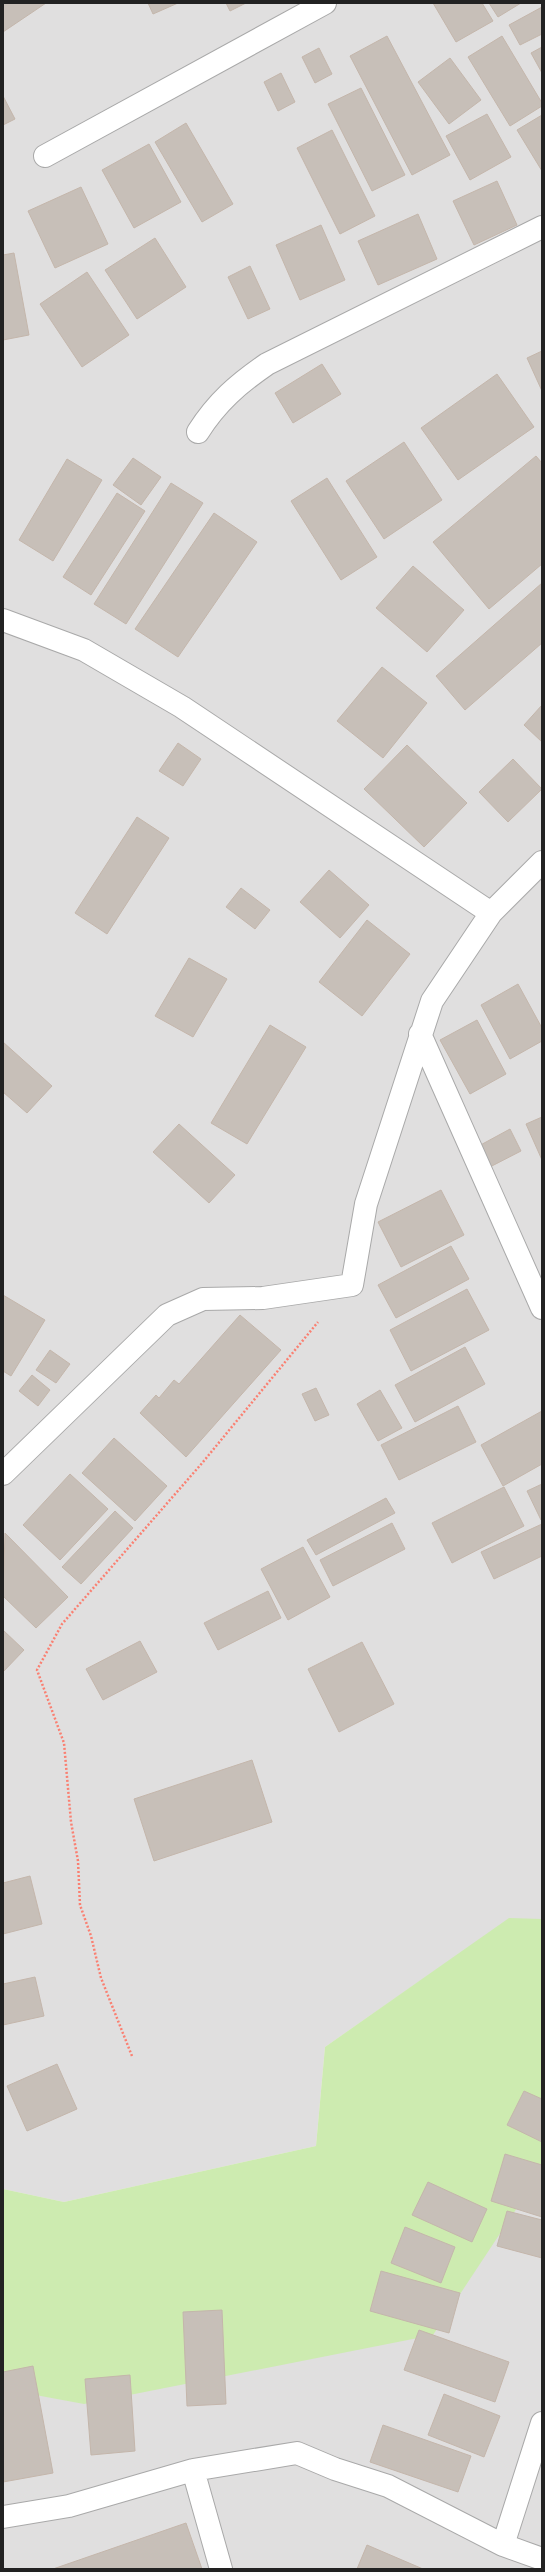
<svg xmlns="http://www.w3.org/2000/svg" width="545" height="2572" font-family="Raleway,sans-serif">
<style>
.residential{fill:#e0dfdf}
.grass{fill:#cdebb0}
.building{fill:#c7bfb8;stroke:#c4b6ab}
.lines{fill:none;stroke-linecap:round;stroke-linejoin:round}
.street-casing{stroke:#a9a9a9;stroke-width:24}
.path{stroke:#fa8072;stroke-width:2.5;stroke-dasharray:2 2;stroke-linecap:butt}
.street{stroke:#fff;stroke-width:22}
</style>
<rect width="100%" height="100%" fill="#f2efe9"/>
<path class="residential" d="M3 3H542V1919H509L325 2047 316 2146 64 2202 3 2189Z
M542 2170V2569H3V2389Z"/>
<path class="grass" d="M509 1918 542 1919V2170L433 2335 84 2404 3 2389V2189L64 2202 316 2146 325 2047Z"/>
<path class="building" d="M3 3H46L3 32Z
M148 3H178L153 14Z
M226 3H246L230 11Z
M433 3H482L493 21 456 42Z
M489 3H521L498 17Z
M542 7V34L520 45 509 25Z
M387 36 450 155 412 175 350 56Z
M502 36 542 103V106L510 126 468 57Z
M542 47V73L531 53Z
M319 48 332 74 315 83 302 57Z
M450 58 481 100 449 124 418 82Z
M281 73 295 102 278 111 264 82Z
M361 88 405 175 372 191 328 104Z
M3 96 15 119 3 125Z
M487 114 511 157 470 180 446 136Z
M542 115V171L517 130Z
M186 123 233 204 202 222 155 142Z
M332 130 375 216 340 234 297 148Z
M149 144 181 202 134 228 102 170Z
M497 181 517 225 474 245 453 201Z
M81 187 108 244 55 268 28 211Z
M418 214 437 259 378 285 358 241Z
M321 225 345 280 300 300 276 245Z
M155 238 186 287 137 319 105 270Z
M14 253 29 335 3 340V255Z
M250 266 270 309 248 319 228 277Z
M87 272 129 335 82 367 40 304Z
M542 351V391L527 358Z
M322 364 341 394 293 423 275 393Z
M497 374 534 427 458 480 421 428Z
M404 442 442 500 384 539 346 481Z
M536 456 542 463V564L489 609 433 542Z
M133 458 161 477 141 505 113 485Z
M67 459 102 480 53 561 19 540Z
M327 478 377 557 341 580 291 501Z
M171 483 203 503 126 624 94 604Z
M117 493 145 511 91 595 63 577Z
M214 513 257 542 178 657 135 629Z
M413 566 464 610 427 652 376 608Z
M542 583V643L465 710 436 676Z
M382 667 427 703 383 758 337 721Z
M542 705V742L524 725Z
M178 743 201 759 183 786 159 771Z
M407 745 467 803 424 847 364 789Z
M513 759 542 789 508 822 479 792Z
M137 817 169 838 107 934 75 913Z
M329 870 369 905 340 938 300 902Z
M241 888 270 910 255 929 226 907Z
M367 920 410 954 362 1016 319 982Z
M189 958 227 979 193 1037 155 1016Z
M518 984 542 1028V1041L510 1059 481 1005Z
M477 1020 506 1074 470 1094 440 1040Z
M270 1025 306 1047 247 1144 211 1123Z
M3 1042 52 1086 27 1113 3 1092Z
M542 1117V1160L526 1124Z
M179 1124 235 1175 209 1203 153 1152Z
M510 1129 521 1151 486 1169 475 1148Z
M441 1190 464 1235 401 1267 378 1222Z
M451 1246 469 1279 396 1318 378 1285Z
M467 1289 489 1330 411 1371 390 1330Z
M3 1295 45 1320 11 1376 3 1371Z
M240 1315 281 1350 186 1457 140 1413 156 1395 159 1398 174 1380 179 1384Z
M465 1347 485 1384 415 1422 395 1385Z
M50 1350 70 1364 56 1383 36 1370Z
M32 1375 50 1390 38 1406 19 1391Z
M316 1388 329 1415 315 1421 302 1394Z
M380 1390 402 1428 378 1441 357 1404Z
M458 1406 476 1442 399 1480 381 1445Z
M542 1411V1464L503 1486 481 1445Z
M114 1438 167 1486 135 1521 82 1473Z
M70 1474 108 1509 60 1560 23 1525Z
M542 1484V1520H541L527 1491Z
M504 1487 524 1526 452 1563 432 1523Z
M386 1498 395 1513 316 1555 307 1540Z
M115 1511 133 1528 81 1584 62 1567Z
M392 1523 405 1549 333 1586 320 1560Z
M542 1524V1556L494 1579 481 1552Z
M5 1533 68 1597 36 1628 3 1596Z
M303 1547 330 1597 288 1620 261 1569Z
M268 1591 281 1618 218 1650 204 1623Z
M3 1630 24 1650 3 1672Z
M140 1641 157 1672 103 1700 86 1669Z
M362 1642 394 1704 339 1732 308 1669Z
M252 1760 272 1822 154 1861 134 1799Z
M30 1876 42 1924 3 1934V1883Z
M35 1977 44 2016 3 2025V1984Z
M57 2064 77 2109 27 2131 7 2086Z
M524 2091 542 2099V2142L507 2125Z
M505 2154 542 2165V2217L491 2201Z
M428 2182 487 2209 472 2242 412 2215Z
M507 2211 542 2220V2258L497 2246Z
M405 2227 455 2247 441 2283 391 2263Z
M381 2271 460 2293 449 2333 370 2311Z
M222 2310 226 2404 187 2406 183 2312Z
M419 2330 509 2362 495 2402 404 2370Z
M33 2366 53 2473 3 2482V2372Z
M130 2375 135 2451 91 2455 85 2379Z
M444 2394 500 2416 484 2457 428 2435Z
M383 2425 471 2456 458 2492 370 2462Z
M186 2523 202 2569H53Z
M367 2545 423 2569H357Z"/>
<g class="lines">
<g class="street-casing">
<path id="street" d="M45 156 325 3
M198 432C217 402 238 384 267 364L542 227
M3 620 84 650 182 707 491 913
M420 1034 542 1308
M3 1474 167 1315 203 1299 263 1298 352 1285 366 1204 432 1001 491 913 542 862
M193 2470 221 2569
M3 2517 69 2506 193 2470 297 2453 335 2469 388 2486 503 2545 542 2559
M503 2545 542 2423"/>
</g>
<path class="path" d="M132 2056 101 1978 91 1936 80 1905 78 1861 71 1822 64 1743 37 1670 62 1624 203 1462 318 1322"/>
<use href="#street" class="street"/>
</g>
<rect width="545" height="2572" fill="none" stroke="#222222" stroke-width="8"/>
</svg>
